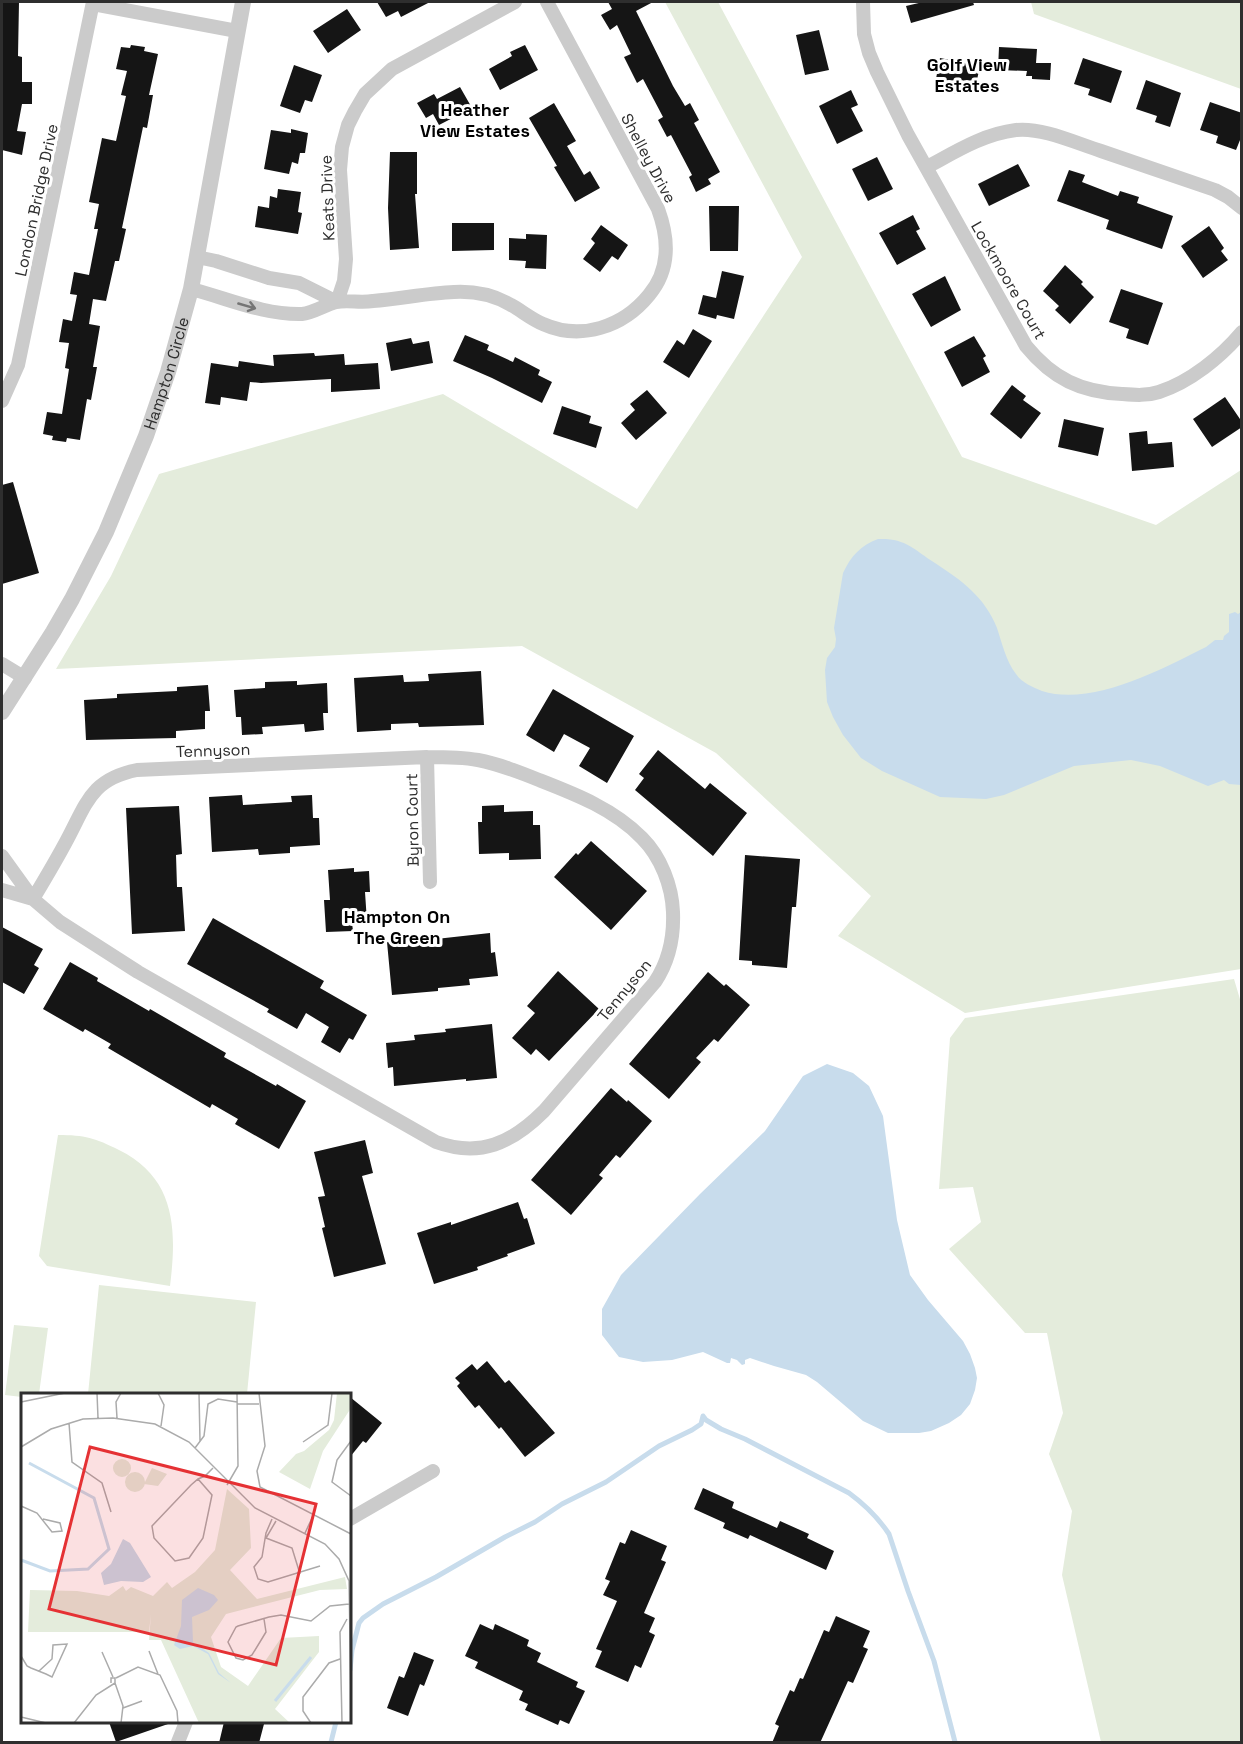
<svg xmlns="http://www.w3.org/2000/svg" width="1243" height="1744" font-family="'Space Grotesk',sans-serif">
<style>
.green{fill:#e4ecdc}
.water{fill:#c8dcec}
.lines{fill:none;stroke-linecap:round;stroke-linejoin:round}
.stream{stroke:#c8dcec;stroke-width:5}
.building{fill:#151515}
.minor{stroke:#cbcbcb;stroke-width:14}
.tertiary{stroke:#cbcbcb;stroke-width:16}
.oneway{stroke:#757575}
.labels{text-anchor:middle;stroke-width:6;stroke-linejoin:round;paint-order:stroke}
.street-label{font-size:16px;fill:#2e2e2e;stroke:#fff}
.neighbourhood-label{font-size:18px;font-weight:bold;fill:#000;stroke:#fff}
.inset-river{fill:none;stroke:#c8dcec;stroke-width:3}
.inset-road{fill:none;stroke:#ababab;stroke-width:1.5}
.view{fill:#e53134;fill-opacity:0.15;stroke:#e53134;stroke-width:3}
.inset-edge{fill:none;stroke:#2e2e2e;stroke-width:3}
</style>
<rect width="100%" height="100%" fill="#fff"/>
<path class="green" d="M665 2H718L962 457 1156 525 1241 470V969L965 1013 838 936 871 896 716 753 522 646 56 669 111 576 159 474 443 394 637 509 802 257Z
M1031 2H1241V89L1034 14Z
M1234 979 1242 1006 1241 1742H1101L1062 1575 1072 1511 1049 1454 1063 1413 1047 1333H1025L949 1249 981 1222 973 1187 939 1189 950 1038 965 1018Z
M58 1135C85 1135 95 1138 119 1150 176 1178 177 1230 170 1286L47 1266 39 1256Z
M99 1285 256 1302 247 1394H88Z
M14 1325 48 1328 39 1394H22V1397L5 1395Z"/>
<path class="water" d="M878 539C906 538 913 549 935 563 961 580 985 597 997 628 1002 643 1006 661 1016 674 1022 683 1033 687 1042 691 1092 707 1162 669 1206 647L1215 640H1223L1224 636 1229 632V614L1235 612 1238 614 1241 612V785L1229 784 1224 780 1208 786 1160 766 1131 760 1074 766 1004 795 986 799 940 797 882 771 861 758 843 735 833 717 827 702 825 670 827 658 835 647 836 639 834 628 843 573C851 556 861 545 878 539Z
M827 1064 853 1073 869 1086 883 1116 897 1220 910 1275 928 1300 963 1341 970 1354 975 1368 977 1378 975 1390 970 1404 961 1415 949 1423 931 1431 919 1433H888L863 1421 817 1382 806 1375 774 1366 750 1358 745 1360V1364L742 1365 737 1360 731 1358 730 1363H727L703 1352 672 1360 643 1362 619 1357 602 1335V1309L621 1275 700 1194 765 1131 803 1076Z"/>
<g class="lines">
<path class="stream" d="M350 1670 352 1650 359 1623 363 1618 383 1604 436 1577 505 1537 535 1522 562 1504 606 1482 659 1446 692 1430 701 1424 703 1416 706 1420 721 1429 745 1439 849 1493C864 1504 879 1519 889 1534L908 1591 934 1661 955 1742
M331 1742 336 1722"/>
</g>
<path class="building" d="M2 2H19L18 56 22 57V82H32V104H22L17 131 26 132 22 155 2 150Z
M377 2H430L401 17 398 11 386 17Z
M608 2H653L636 11 673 86 685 106 690 103 699 120 694 123 720 172 708 179 711 184 696 192 689 177 692 175 671 135 667 137 658 120 663 117 643 79 637 83 624 57 631 54 617 25 610 30 601 15 612 9Z
M923 2H973L974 5 911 23 906 6Z
M347 9 361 30 328 53 313 31Z
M819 30 829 70 805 75 796 35Z
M131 45 145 47 144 51 158 54 149 95H153L147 128 143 127 132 180 122 228 126 229 119 261H115L106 301 93 299 89 324 100 326 93 367H97L91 400 87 399 80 440 67 438 66 442 52 440 53 436 43 434 47 412 62 414 69 369 65 368 69 343 59 342 63 319 72 321 77 295 70 294 74 272 89 275 98 229H94L99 204 89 202 102 138 116 141 126 96 121 95 127 71 116 69 121 47 130 48Z
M525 45 538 70 500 90 489 69 512 56 510 52Z
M999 47 1037 49 1036 63H1051L1050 80 1032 79V76H1026L1027 71 998 70Z
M940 58 980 66 975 89 961 86 959 94 934 89Z
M1083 58 1122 71 1111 103 1088 95 1090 89 1074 84Z
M294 65 322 75 312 102 305 100 300 113 280 106Z
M1146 80 1181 93 1170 127 1155 122 1157 116 1136 109Z
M460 87 472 108 439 125 433 114 426 118 417 103 434 94 437 99Z
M851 90 858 105 851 108 863 131 837 144 819 106Z
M1210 102 1242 113V135L1236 150 1216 143 1218 136 1200 130Z
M554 103 576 141 567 146 584 175 590 171 600 188 575 202 554 167 557 166 529 118Z
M291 129 308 133 305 153H300L298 164 292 162 289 174 264 169 271 130 291 133Z
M390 152H417V194H415L419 248 390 250 388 208Z
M877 157 893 189 868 201 852 169Z
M1018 164 1030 186 989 206 978 184Z
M1069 170 1085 175 1082 182 1118 196 1120 191 1139 197 1137 203 1173 216 1162 249 1106 229 1109 220 1057 201Z
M278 189 301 192 298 212 302 213 298 234 255 227 258 206 269 208 270 196 277 198Z
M709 206H739L738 251H710Z
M913 215 920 229 916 231 926 249 897 265 879 233Z
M452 223H494V250L452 251Z
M601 225 628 245 618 260 612 256 600 272 583 259 595 243 591 239Z
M1209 226 1224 248 1221 251 1228 260 1203 278 1181 246Z
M526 234 547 235 546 269 525 268 526 261 509 260V238L526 239Z
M1065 265 1083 282 1081 284 1094 297 1070 324 1055 310 1059 306 1043 291Z
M722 271 744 276 734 319 717 315 716 319 698 314 703 295 716 298Z
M945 276 961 310 931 327 912 294Z
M1121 289 1163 303 1148 345 1126 338 1129 329 1109 322Z
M693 329 712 341 689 378 663 362 677 340 684 345Z
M465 335 489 345 487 350 513 362 515 357 540 370 538 375 552 382 542 403 492 378 453 361Z
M974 336 986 356 983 358 990 372 962 387 944 352Z
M411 338 413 344 429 341 433 363 391 371 386 343Z
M314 353 315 356 344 354 345 365 378 363 380 389 331 392V379L261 383 250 382 247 401 221 397 220 405 205 403 211 363 238 367 239 361 274 366 273 355Z
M1012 385 1026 396 1023 400 1041 413 1021 439 990 414Z
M647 390 667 413 636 440 621 423 635 410 630 404Z
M1225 397 1242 422V427L1212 447 1193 419Z
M562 406 591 416 589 423 602 427 596 448 553 434Z
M1064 419 1104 428 1098 456 1058 447Z
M1147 431 1148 444 1172 442 1174 467 1132 471 1129 433Z
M13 482 39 573 2 584V485Z
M481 671 484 725 419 727 418 723 391 724V730L357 732 354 678 403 675 404 682 429 681 428 674Z
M297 681V685L327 683 328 713H323L324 730 305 732 304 724 262 727 263 734 242 735 241 717H236L234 690 265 688V682Z
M208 685 210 711H205V729L176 731V738L86 740 84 700 117 698V694L177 691V687Z
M553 689 634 736 607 783 579 766 590 748 564 734 554 752 526 735Z
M658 750 705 789 710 783 747 813 713 856 635 790 644 778 639 774Z
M242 795 243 805 292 802 291 796 312 795 313 818H319L320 845 290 847V853L259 855 258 849 212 852 209 797Z
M504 805V812L533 811V825H540L541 859 509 860V853L479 854 478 822H482V806Z
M179 806 182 854 176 855 177 887H182L185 931 132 934 126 808Z
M591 841 647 891 611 930 554 877 576 853 578 855Z
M745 855 800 859 796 907H792L787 968 752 965V961L739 960Z
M354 868V872L369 871 370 892H365L367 922 352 923 353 931 326 932 324 900H330L328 870Z
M213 918 324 981 320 988 367 1015 353 1040 349 1038 340 1053 321 1042 329 1027 306 1013 297 1029 267 1012 269 1009 187 964Z
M2 927 43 949 34 965 39 968 24 994 2 982Z
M490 933 491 953 495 952 498 976 469 979 470 985 438 988V991L392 995 387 942 418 939V941Z
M70 962 98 978 97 981 149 1011 150 1009 226 1053 224 1057 276 1086 277 1084 306 1101 279 1149 235 1124 238 1119 212 1104 210 1108 108 1048 111 1044 85 1029 83 1032 43 1009Z
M558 971 599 1009 549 1061 536 1049 531 1055 512 1038 535 1013 527 1006Z
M708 972 724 986 726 984 750 1005 718 1042 714 1039 696 1058 701 1062 669 1099 629 1064Z
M492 1024 497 1078 466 1081V1079L394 1086 393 1067 388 1068 386 1043 415 1040 414 1035 446 1032 445 1029Z
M611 1088 627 1102 628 1100 652 1121 620 1158 616 1155 599 1175 603 1178 571 1215 531 1180Z
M365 1140 373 1173 362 1176 386 1264 334 1277 322 1228 325 1227 318 1197 325 1196 314 1152Z
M518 1202 524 1219 527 1218 535 1244 507 1254 508 1256 477 1267 478 1270 434 1284 417 1233 451 1222V1225Z
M487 1361 505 1383 509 1380 555 1433 525 1457 501 1427 499 1429 479 1405 475 1408 457 1386 460 1383 455 1378 472 1364 477 1370Z
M350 1397 382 1423 366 1443 363 1441 350 1457Z
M703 1488 734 1502 732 1508 777 1528 780 1521 809 1534 807 1538 834 1551 826 1570 750 1535 748 1539 723 1528 725 1523 694 1509Z
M631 1530 667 1546 661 1560 666 1562 644 1613 655 1618 649 1632 655 1635 641 1668 635 1665 628 1682 595 1667 602 1651 596 1649 617 1601 603 1595 610 1581 605 1579 620 1542 625 1544Z
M836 1616 870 1631 863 1647 868 1649 853 1683 848 1681 820 1743H772L779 1726 775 1724 790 1690 794 1692 800 1678 803 1679 824 1630 829 1632Z
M480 1624 493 1630 495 1624 529 1640 527 1646 541 1653 537 1662 578 1682 576 1687 585 1691 569 1724 560 1720 558 1725 525 1710 528 1704 519 1700 523 1691 475 1668 478 1662 465 1656Z
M414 1652 434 1660 424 1686 420 1684 408 1716 387 1708 399 1676 404 1678Z
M109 1722H168V1724L116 1742Z
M224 1722H251L264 1724 259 1743H219Z"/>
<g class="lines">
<path class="minor" d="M863 2 864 34 869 53 877 72 908 135 1026 346C1053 379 1081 392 1122 394 1135 395 1147 396 1159 392 1190 382 1221 357 1242 332
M93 4 237 31
M927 167C955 152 983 134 1016 130 1041 127 1076 143 1101 151 1139 164 1177 177 1215 190L1228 197 1242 208
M197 257 216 261 269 278 299 283 337 302
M191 289C227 298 263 315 302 314 313 313 325 305 336 302 348 300 361 303 373 301 400 299 427 293 454 292 474 291 494 295 511 305 522 311 531 319 543 324 581 341 623 327 649 295 670 270 669 239 658 209L547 2
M337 302 344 281 346 259 340 170 342 147 348 125 355 111 365 94 392 69 515 2
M2 401 18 365 93 2
M2 664 25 678
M427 757 430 882
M2 856 33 899 60 922 138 972 436 1142C480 1158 512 1143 544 1111L655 982C669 961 674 937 673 912 672 886 661 857 642 838 614 809 575 794 539 780 519 772 499 764 478 760 461 757 444 757 427 757L137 770C92 779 87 802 68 838 57 859 45 879 33 899
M2 890 33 899
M350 1519 433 1471
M178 1742 186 1722"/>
<path class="tertiary" id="s1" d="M2 712 53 632 72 599 106 532 146 436 168 372 191 289 243 2"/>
</g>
<defs><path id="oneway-shaft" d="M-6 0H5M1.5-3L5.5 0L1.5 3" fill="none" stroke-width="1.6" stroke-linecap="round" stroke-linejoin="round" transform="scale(1.5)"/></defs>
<use class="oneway" href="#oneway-shaft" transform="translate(247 306) rotate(16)"/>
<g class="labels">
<g class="street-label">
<text transform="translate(649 158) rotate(62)" y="6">Shelley Drive</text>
<text transform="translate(327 198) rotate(-92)" y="6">Keats Drive</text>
<text transform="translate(36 200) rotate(-78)" y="6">London Bridge Drive</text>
<text transform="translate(1009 280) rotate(60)" y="6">Lockmoore Court</text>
<text dy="6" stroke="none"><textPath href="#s1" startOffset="378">Hampton Circle</textPath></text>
<text transform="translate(213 750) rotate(-2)" y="6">Tennyson</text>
<text transform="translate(412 820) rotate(-91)" y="6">Byron Court</text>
<text transform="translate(624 990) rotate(-51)" y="6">Tennyson</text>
</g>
<g class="neighbourhood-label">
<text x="967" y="71">Golf View<tspan x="967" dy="21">Estates</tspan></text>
<text x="475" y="116">Heather<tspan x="475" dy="21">View Estates</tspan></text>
<text x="397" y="923">Hampton On<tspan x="397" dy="21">The Green</tspan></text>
</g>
</g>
<g transform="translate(21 1393)">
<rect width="330" height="330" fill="#fff"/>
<path d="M316 0H330V15L302 58 289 96 258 79 275 61 283 58 308 37 313 27ZM92 75a9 9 0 1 1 18 0a9 9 0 1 1-18 0ZM131 75 146 81 137 93 123 91ZM104 89a10 10 0 1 1 20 0a10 10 0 1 1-20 0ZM206 96 228 116 230 155 209 177 236 206 324 184 326 196 299 197 205 221 190 244 200 274 227 293 260 245 298 243V259L254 316 269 330H178L140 247H128L130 221 128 239H7L9 197 56 198 88 203 102 193 105 198 110 194 132 203 146 189 151 195 174 179 194 157Z" fill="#e4ecdc"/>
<path d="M102 146 109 150 130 184 122 189 100 188 83 192 80 180 90 171ZM177 195 193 202 197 207 188 217 171 224 172 249 188 260 198 280 210 290 197 281 187 261 172 253 159 256 153 252 160 233 161 207Z" fill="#c8dcec"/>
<path class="inset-river" d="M0 167 29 178 67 176 88 156 73 105 8 70M254 308 290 264"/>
<path class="inset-road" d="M76 0 77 25M137 0 143 12 140 33M178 0 179 48M238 0 244 53 236 78 239 94 330 141M0 9 44 0M216 11H238M96 25 95 9 100 0M48 30 51 69 81 90 90 119M330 48 316 67 311 89 330 103M282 49 307 32 311 0M0 54 30 36 62 26 92 25 134 31 168 49 234 115 304 151 318 166 328 188 330 308M174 55 183 43 187 11 197 6 216 9M177 86 191 102 182 145 168 165 154 168 133 145 131 133 170 92 177 86 184 83 192 75M206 92 217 73 216 0M0 113 16 120 31 139 41 138 39 130 22 126M251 126 245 140 241 164 233 174 237 186 247 189 299 173M284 140 292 123M245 145 271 155 279 181M245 145 255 128M243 226 245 239 231 262 222 267 215 265 207 249 215 234 217 233 248 224 260 222 290 228 309 213 328 211M128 258 137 281M81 259 92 284M0 263 6 273 10 275 25 281 31 284 46 251 32 252 31 266 18 278M95 285 117 274 139 282 156 318 157 330M94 290 102 313 100 330M102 315 121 308M0 324 25 330M53 330 75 302 94 290V285H90V290M290 330 282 318V304L308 270 319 266M321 330 319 239 326 226"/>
<path class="view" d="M69 54 295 111 255 272 28 216Z"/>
<rect width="330" height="330" class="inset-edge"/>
</g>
<rect width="1243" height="1744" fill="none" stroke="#2e2e2e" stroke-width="6"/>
</svg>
